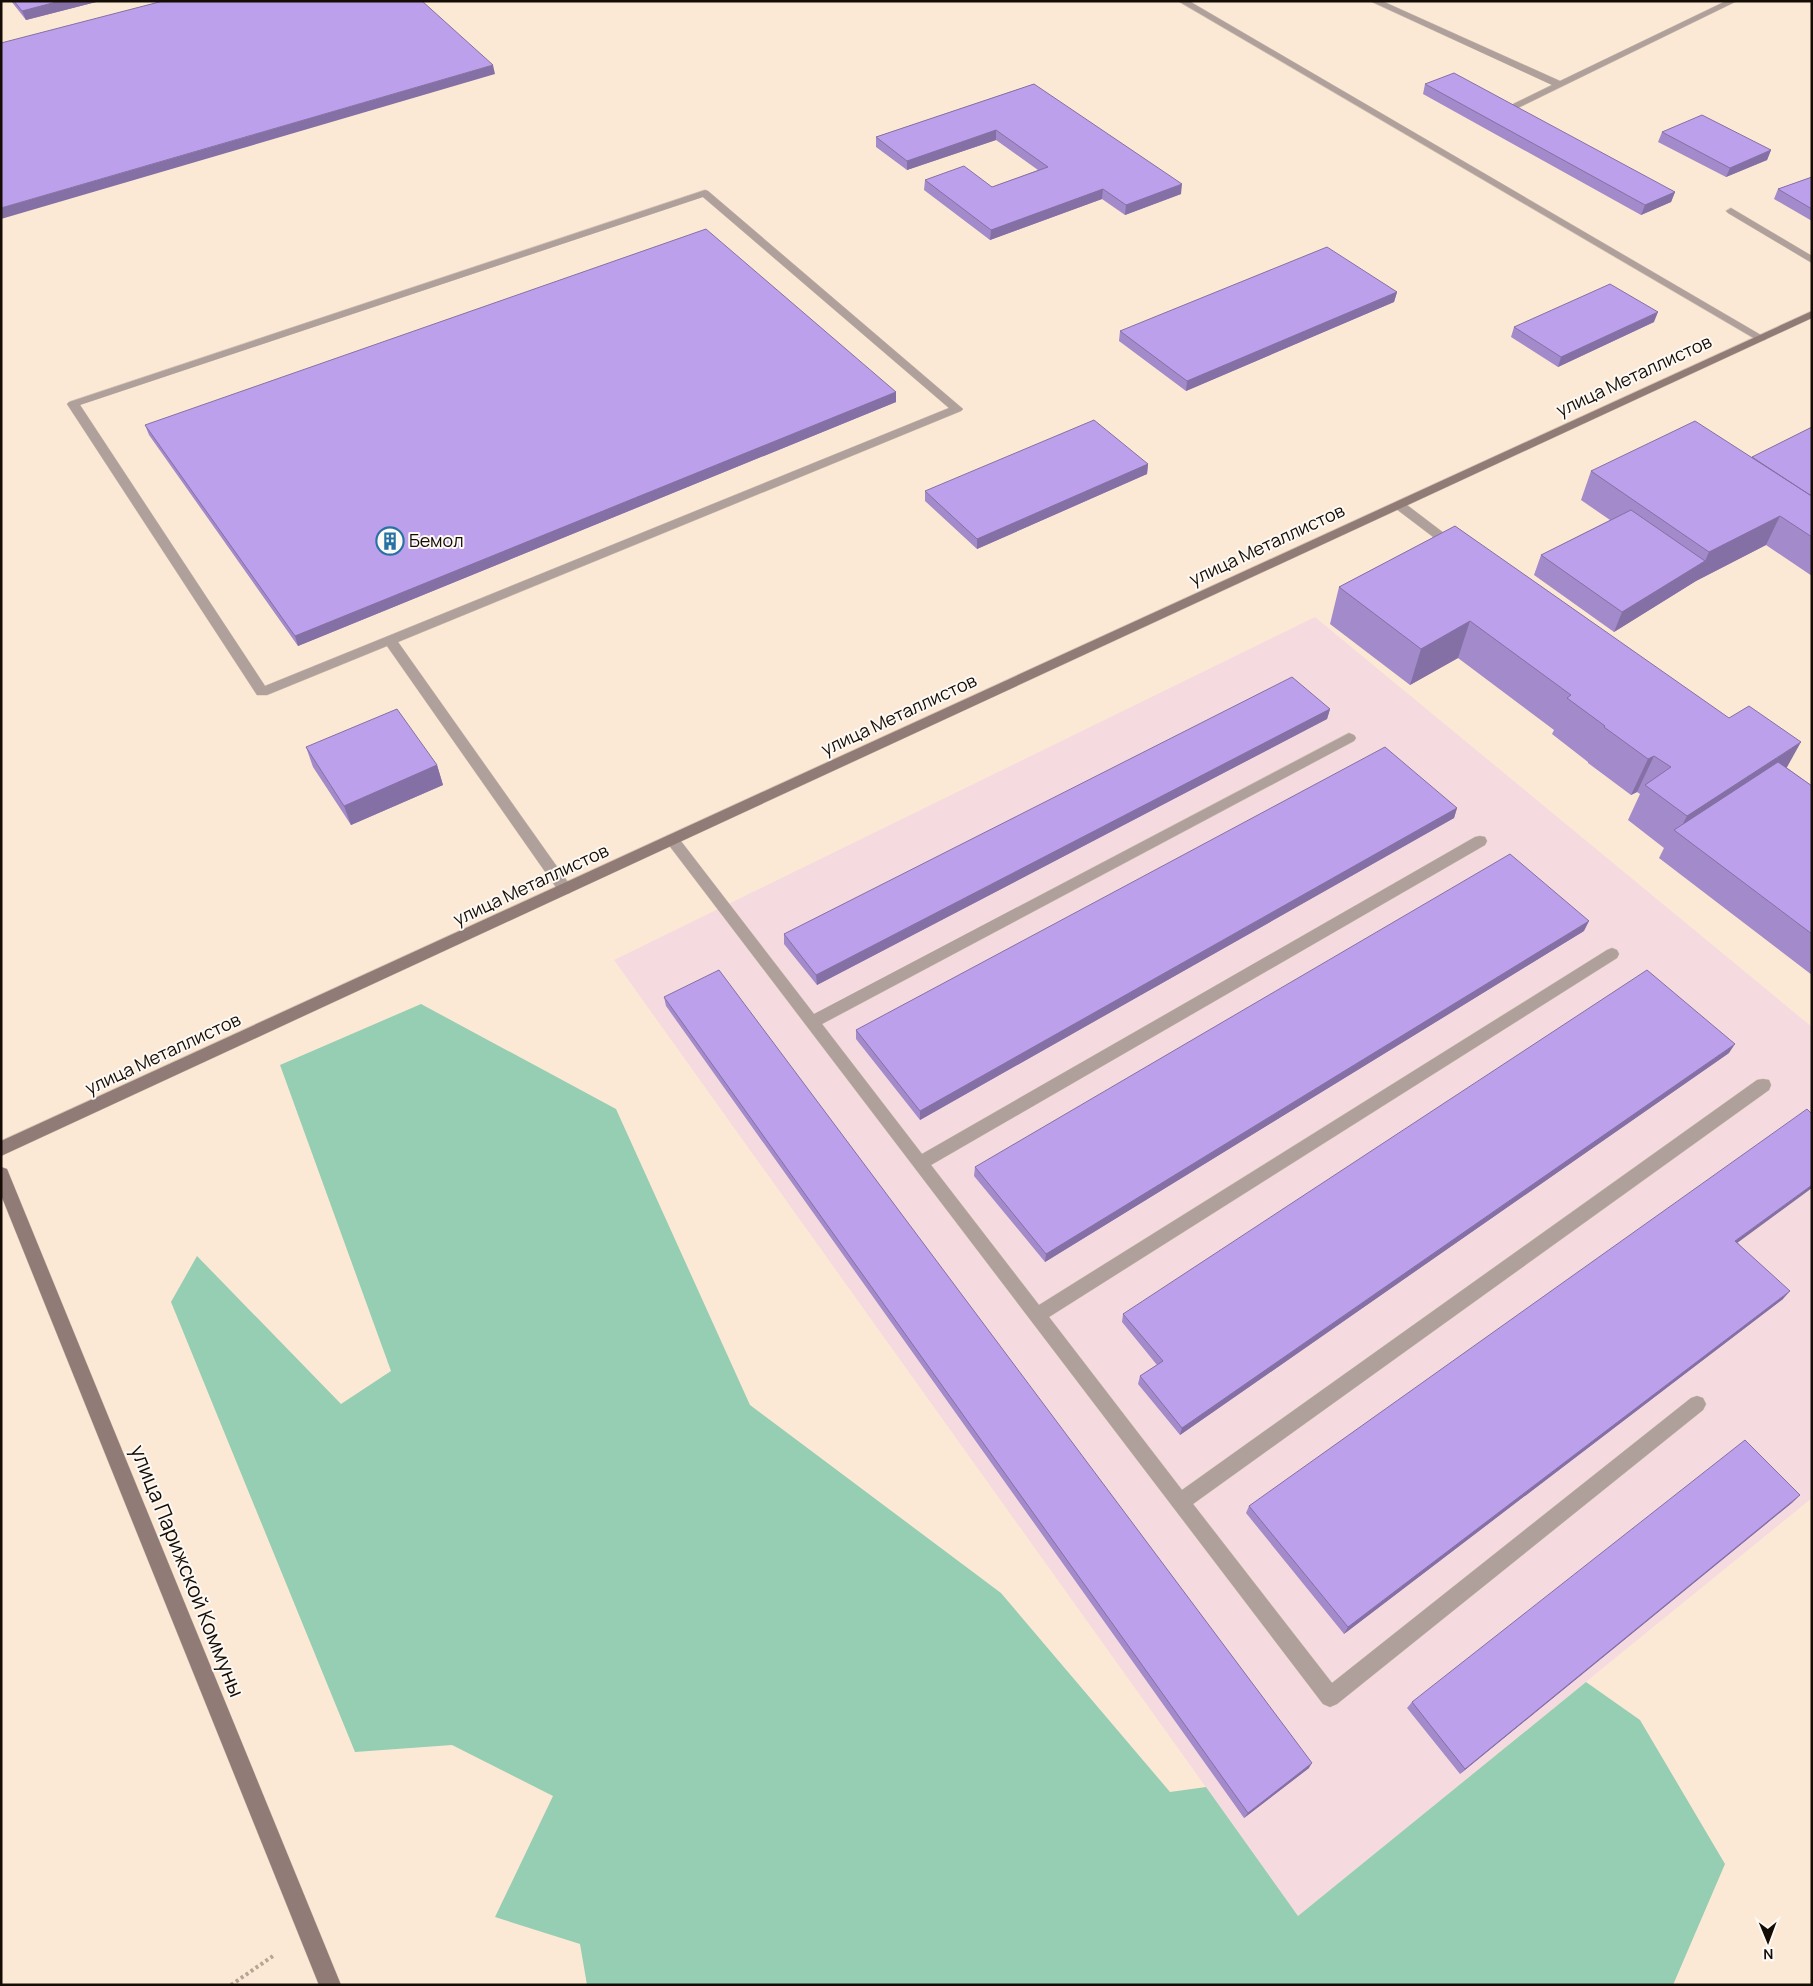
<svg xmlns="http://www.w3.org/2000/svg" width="1813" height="1986" font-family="Manrope,sans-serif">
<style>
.industrial{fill:#f5dbdf}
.green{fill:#95ceb2}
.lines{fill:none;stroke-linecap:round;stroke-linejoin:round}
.lane-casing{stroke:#d7c6b4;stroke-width:1}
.secondary-casing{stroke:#d7c6b4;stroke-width:1}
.path{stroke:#b4a595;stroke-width:4;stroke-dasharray:3 3;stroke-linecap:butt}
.lane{fill:#afa09c;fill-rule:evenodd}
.secondary{fill:#917b76;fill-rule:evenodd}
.wall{fill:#a38aca}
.shaded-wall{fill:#8470a4}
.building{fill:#bda0eb;stroke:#8470a4}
.labels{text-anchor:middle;stroke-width:4;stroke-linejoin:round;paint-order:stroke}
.street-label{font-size:18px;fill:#150d05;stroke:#fdf9f4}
.poi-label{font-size:18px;fill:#150d05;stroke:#fdf9f4;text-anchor:start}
.near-street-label{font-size:21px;fill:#150d05;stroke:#fdf9f4}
</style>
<rect width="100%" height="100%" fill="#fce9d5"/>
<path class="industrial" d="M1315 617 1812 1027V1498L1298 1916 614 960Z"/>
<path class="green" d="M421 1004 616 1109 750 1405 1001 1593 1170 1792 1206 1787 1298 1916 1586 1682 1640 1720 1725 1864 1673 1985H587L580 1944 495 1917 553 1796 452 1745 355 1752 171 1302 197 1256 341 1404 391 1371 280 1065Z"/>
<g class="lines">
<g class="lane-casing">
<path id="lane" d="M1178 1H1189L1766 338 1765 340H1757Z
M1370 1H1382L1560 81 1726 1H1737L1516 109 1511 106 1513 104 1552 85Z
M705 190 708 191 963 409 961 411 398 642 570 885 572 889 570 893 565 894 560 893 387 646 267 695H257L67 404 69 402ZM703 197 949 408 265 686 80 405Z
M1731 208 1812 256V263L1728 213 1726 211Z
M1399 501 1403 502 1457 543 1459 546 1457 549H1449L1395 508 1393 505Z
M1349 733 1354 735 1356 738 1354 741 822 1024 922 1154 1475 837 1480 836 1485 837 1487 841 1485 845 931 1165 1039 1305 1607 950 1612 948 1617 950 1619 954 1617 958 1049 1317 1182 1490 1757 1080 1763 1079 1769 1080 1771 1085 1769 1090 1193 1504 1332 1683 1691 1398 1697 1396 1703 1398 1706 1404 1703 1410 1337 1704 1330 1707 1323 1704 665 840 667 836 672 835 677 836 814 1014Z"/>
</g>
<g class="secondary-casing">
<path id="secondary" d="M1812 311V318L1 1156V1141Z
M1 1167 7 1169 9 1174 341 1985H319L1 1195Z"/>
</g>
<path class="path" d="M231 1985 273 1956"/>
<use href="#lane" class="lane"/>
<use href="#secondary" class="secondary"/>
</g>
<path class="wall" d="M11 1H100L26 20Z
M1034 84 1181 194 1125 215 1102 199 990 240 924 190 925 180 992 187 1038 170 996 140 907 170 876 147V137Z
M1425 84 1675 192 1671 202 1641 215 1423 94Z
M1662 132 1771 150 1767 160 1726 177 1658 142Z
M1812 177V221L1774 199 1778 189Z
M1397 292 1394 302 1186 391 1119 341 1120 331Z
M1654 322 1558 367 1511 337 1514 327Z
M896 392V402L298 646 149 435 145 425Z
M1812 427V576L1766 545 1696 581 1614 632 1534 575 1541 555 1610 520 1581 500 1591 471 1752 457Z
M1148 464 1147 474 977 549 925 501V491Z
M1455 526 1812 786V975L1659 858 1664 848 1628 820 1640 794 1637 792 1631 795 1588 763V762L1552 734 1554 730 1458 658 1410 685 1330 624 1339 587Z
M1330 709 1327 719 817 985 784 944V934Z
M306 747 437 765 443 785 351 825 313 767Z
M1457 808 1454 818 920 1120 856 1039V1030Z
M1584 931 1045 1262 974 1176 975 1167Z
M664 997 1309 1768 1244 1818 666 1006Z
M1729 1053 1180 1435 1138 1384 1140 1376 1157 1365 1122 1322 1123 1314Z
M1738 1243 1783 1299 1344 1634 1246 1513 1249 1506Z
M1793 1502 1460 1774 1407 1708 1412 1702Z"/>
<path class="shaded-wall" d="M60 1H100L26 20 22 11Z
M493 65 495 74 1 219V208Z
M996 130V140L907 170V161Z
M1771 150 1767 160 1726 177 1730 168Z
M1182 184 1181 194 1125 215 1126 205Z
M1103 189 1102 199 990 240 991 230Z
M1675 192 1671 202 1641 215 1645 205Z
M1397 292 1394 302 1186 391 1187 381Z
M1658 312 1654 322 1558 367 1561 357Z
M896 392V402L298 646 295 636Z
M1148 464 1147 474 977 549V539Z
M1780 516 1766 545 1696 581 1709 552Z
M1705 561 1696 581 1614 632 1622 612Z
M1470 621 1458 658 1410 685 1421 649Z
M1330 709 1327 719 817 985 816 975Z
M1801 742 1781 778 1678 833 1687 816Z
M1654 756 1637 792 1631 795 1648 759Z
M437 765 443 785 351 825 344 806Z
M1457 808 1454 818 920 1120V1111Z
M1589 921 1584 931 1045 1262 1046 1254Z
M1735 1044 1729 1053 1180 1435 1182 1428Z
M1812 1185V1188L1729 1249 1735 1241Z
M1790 1291 1783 1299 1344 1634 1348 1627Z
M1800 1495 1793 1502 1460 1774 1465 1769Z
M1312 1763 1309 1768 1244 1818 1248 1813Z"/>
<path class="building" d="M14 1H60L22 11Z
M163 1H422L493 65 1 208V43Z
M1454 73 1675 192 1645 205 1425 84Z
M1034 84 1182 184 1126 205 1103 189 991 230 925 180 964 166 992 187 1048 167 996 130 907 161 876 137Z
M1702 115 1771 150 1730 168 1662 132Z
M1812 177V209L1778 189Z
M706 229 896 392 295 636 145 425Z
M1327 247 1397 292 1187 381 1120 331Z
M1610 284 1658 312 1561 357 1514 327Z
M1094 420 1148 464 977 539 925 491Z
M1695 421 1810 495 1812 494V537L1780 516 1709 552 1591 471Z
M1812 427V494L1810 495 1752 457Z
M1631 510 1705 561 1622 612 1541 555Z
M1455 526 1729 718 1749 706 1801 742 1687 816 1645 785 1671 767 1654 756 1648 759 1604 727 1605 726 1567 698 1571 695 1470 621 1421 649 1339 587Z
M1292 677 1330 709 816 975 784 934Z
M397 709 437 765 344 806 306 747Z
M1385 747 1457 808 920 1111 856 1030Z
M1778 762 1812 786V934L1674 830Z
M1510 854 1589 921 1046 1254 975 1167Z
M719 970 1312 1763 1248 1813 664 997Z
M1647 970 1735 1044 1182 1428 1140 1376 1163 1361 1123 1314Z
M1807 1109 1812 1114V1185L1735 1241 1790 1291 1348 1627 1249 1506Z
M1745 1440 1800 1495 1465 1769 1412 1702Z"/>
<defs>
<g id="building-ring" transform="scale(1.4375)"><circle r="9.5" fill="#fdf9f4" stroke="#2772a5" stroke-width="1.5"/><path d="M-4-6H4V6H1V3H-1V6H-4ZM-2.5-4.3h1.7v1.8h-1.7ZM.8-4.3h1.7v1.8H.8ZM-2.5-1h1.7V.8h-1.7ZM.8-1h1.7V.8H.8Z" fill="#2772a5"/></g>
</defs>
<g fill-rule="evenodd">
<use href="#building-ring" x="390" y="541"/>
</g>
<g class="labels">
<g class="street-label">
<text transform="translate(1634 376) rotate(-25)" y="6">улица Металлистов</text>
<text transform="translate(1267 545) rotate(-25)" y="6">улица Металлистов</text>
<text transform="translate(899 715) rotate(-25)" y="6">улица Металлистов</text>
<text transform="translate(531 885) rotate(-25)" y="6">улица Металлистов</text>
<text transform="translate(163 1054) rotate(-25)" y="6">улица Металлистов</text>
</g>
<g class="poi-label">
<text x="409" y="547">Бемол</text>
</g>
<g class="near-street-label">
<text transform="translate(187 1571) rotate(68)" y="7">улица Парижской Коммуны</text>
</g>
</g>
<rect width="1813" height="1986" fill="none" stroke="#150d05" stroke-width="5"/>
<g transform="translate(1768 1941) rotate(179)" stroke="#fdf9f4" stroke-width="4" paint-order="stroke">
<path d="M0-4L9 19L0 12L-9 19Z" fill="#150d05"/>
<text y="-8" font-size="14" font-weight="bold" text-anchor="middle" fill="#150d05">N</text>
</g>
</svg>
